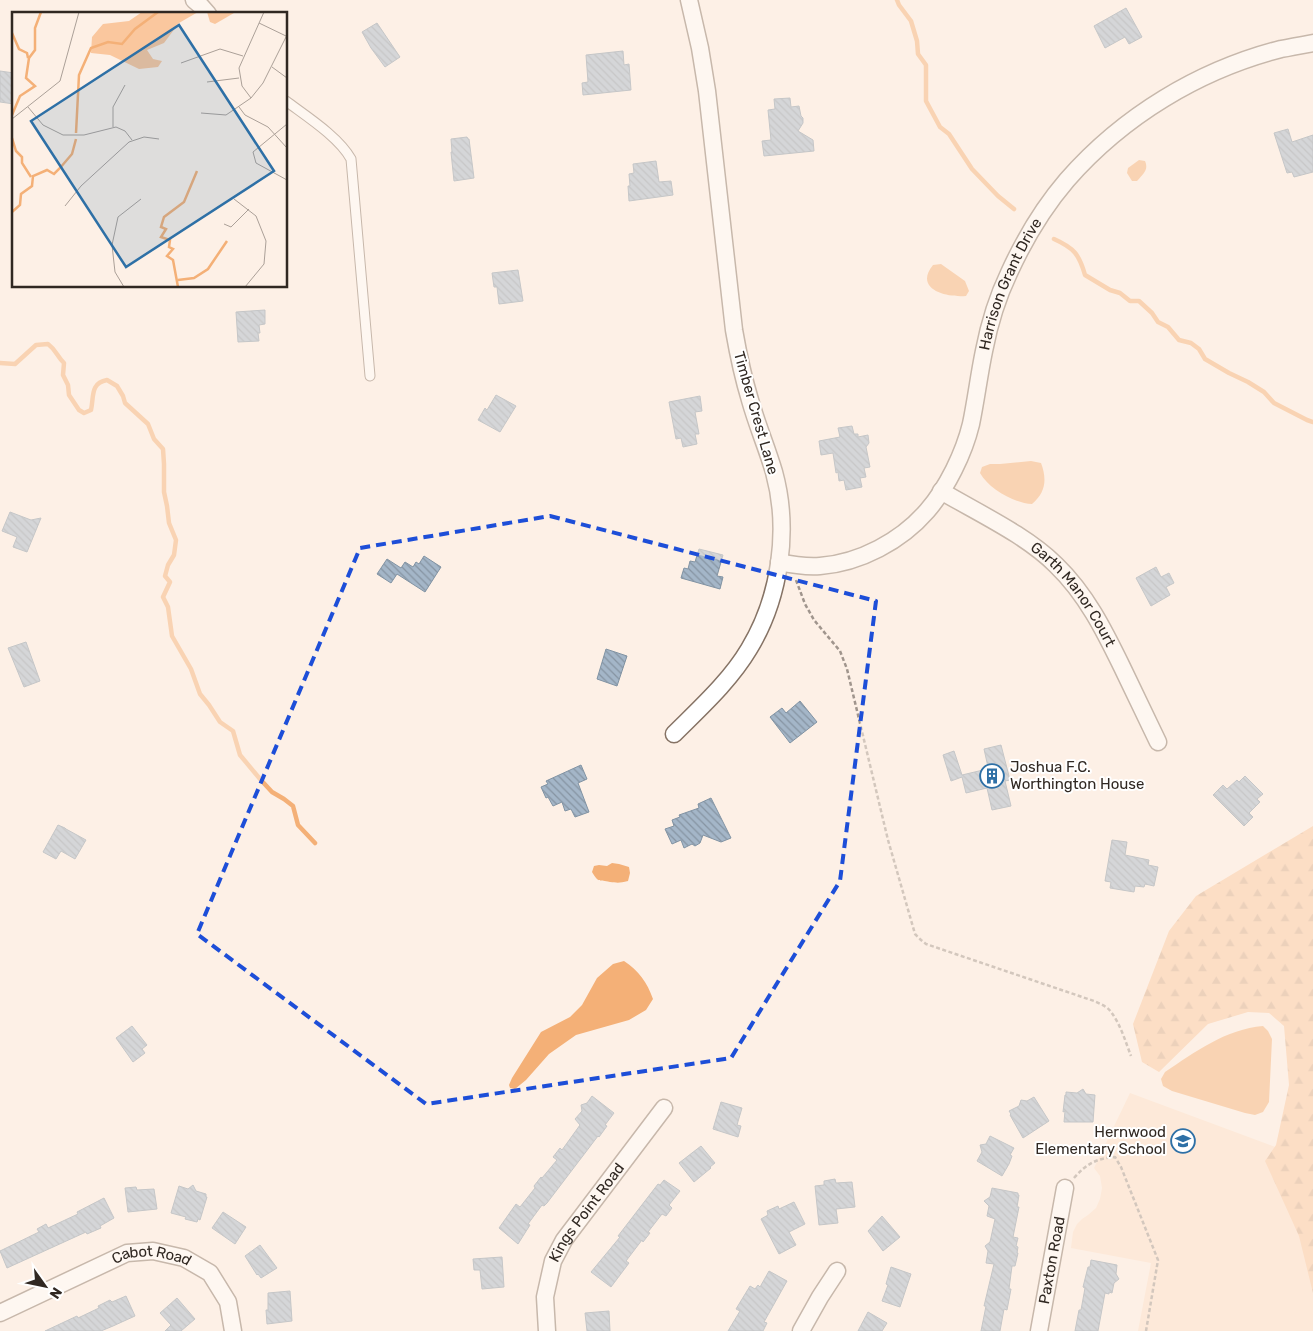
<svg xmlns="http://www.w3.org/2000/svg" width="1313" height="1331" font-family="Rubik,sans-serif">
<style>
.built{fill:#fce0ca}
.forest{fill:url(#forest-firs)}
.water{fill:#f4b077}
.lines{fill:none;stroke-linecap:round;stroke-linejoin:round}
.stream{stroke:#f4b077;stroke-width:4.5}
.building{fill:url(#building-back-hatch);stroke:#8193a3}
.service-casing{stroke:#867365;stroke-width:11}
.minor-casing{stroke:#867365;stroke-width:19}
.path{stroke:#a0958d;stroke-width:2.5;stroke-dasharray:4 2.5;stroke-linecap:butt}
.service{stroke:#fff;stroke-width:9}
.minor{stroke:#fff;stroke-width:16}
.marked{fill:none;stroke:#1d4ed8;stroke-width:4;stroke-dasharray:10 6;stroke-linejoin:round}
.labels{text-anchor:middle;stroke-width:4;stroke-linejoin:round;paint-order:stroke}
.street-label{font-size:15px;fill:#302822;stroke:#fff}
.poi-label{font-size:15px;fill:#302822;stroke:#fff;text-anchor:start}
.inset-river{fill:none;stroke:#f4b077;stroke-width:2.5}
.inset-road{fill:none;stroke:#aba098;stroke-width:1}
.view{fill:#2e70a6;fill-opacity:0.15;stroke:#2e70a6;stroke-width:2.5}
.inset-edge{fill:none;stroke:#302822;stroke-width:2.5}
</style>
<defs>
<pattern id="forest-firs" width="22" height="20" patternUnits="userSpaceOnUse" patternTransform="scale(1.25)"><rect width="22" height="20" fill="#fac79e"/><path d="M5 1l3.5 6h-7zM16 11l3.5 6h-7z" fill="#d7ab88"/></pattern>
<pattern id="building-back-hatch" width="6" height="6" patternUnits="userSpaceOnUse" patternTransform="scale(1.25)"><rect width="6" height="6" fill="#a4b6c8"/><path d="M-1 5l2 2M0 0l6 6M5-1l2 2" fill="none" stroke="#8694a2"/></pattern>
</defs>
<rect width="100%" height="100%" fill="#fdf0e6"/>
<path class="built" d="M1313 962V1331H1138L1151 1263 1071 1248 1073 1232 1077 1224 1082 1219 1088 1215 1096 1208 1100 1199 1102 1188 1100 1176 1094 1168 1130 1093 1286 1151Z"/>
<path class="forest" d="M1313 826V1293L1299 1236 1265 1161 1276 1145 1289 1085 1284 1026 1269 1013 1248 1012 1208 1024 1159 1072 1142 1062 1133 1024 1169 931 1196 896Z"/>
<path class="water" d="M1139 160 1145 161C1149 170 1143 174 1137 181H1132L1127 173 1128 168Z
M941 264 965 281 969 291 966 296C948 298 913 290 933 265Z
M1031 461 1041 463C1047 479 1046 492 1032 504 1014 503 989 489 980 473L982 467 990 464H1000Z
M612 863 619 864 629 867 630 873 628 881C620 883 618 883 610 882 599 879 599 884 592 872L594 866 599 865 607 866Z
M624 961C639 971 647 982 653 999L646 1010 629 1020 576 1035 549 1054 526 1080 515 1089 510 1088 509 1085 512 1078 541 1032 570 1017 582 1005 597 978 613 964Z
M1263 1026 1268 1031 1272 1039 1269 1102 1263 1112 1255 1115 1245 1113 1172 1091 1163 1086 1161 1079 1165 1072C1195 1052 1226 1029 1263 1026Z"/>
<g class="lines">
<path class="stream" d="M897 0 899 5 911 21 917 41 918 54 926 65V101L940 127 949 134 972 169 998 196 1014 209
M1054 239C1074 248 1079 254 1085 275L1110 290 1120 293 1130 301H1139L1152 313 1158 322 1168 327 1179 340 1191 343 1199 349 1205 359 1229 373 1248 382 1264 392 1274 403 1307 420 1313 422
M0 363 15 364 36 345 48 344C56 350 57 356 64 363L63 375 68 385 69 395 79 410 84 413 91 410C94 397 90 383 107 380L117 386 123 396 125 403 148 424 154 439 163 449 164 464V492L167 506 169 523 176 540 174 555 168 565 165 576 170 582 163 597 168 607 172 636 191 669 200 694 209 705 220 722 233 731 240 755 260 779 272 792 284 799 293 806 298 825 315 843"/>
</g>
<path class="building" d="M1126 8 1142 37 1129 44 1125 37 1105 48 1094 26Z
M377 23 400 57 385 67 371 48 362 32Z
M623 51 624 65 629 64 631 90 583 95 582 83 588 82 586 55Z
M0 71 14 73V104L0 102Z
M790 98 791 107 799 106 801 116 803 118V123L798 131 813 140 814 151 764 156 762 141 771 140 768 110 775 109 774 99Z
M1288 129 1292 142 1313 135V172L1294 177 1292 172 1287 173 1274 133Z
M467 137 468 139H469L474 178 454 181 452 162 451 152H452L451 139Z
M656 161 659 182 671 181 673 195 629 201 628 186H630L629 174 634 173 633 164Z
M518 270 523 301 499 304 497 287H494L492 273Z
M265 310V324L259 325 260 333H258L259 341 238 342 236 312Z
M496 395 516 406 500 432 478 420 485 408 487 410Z
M700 396 702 411 695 412 699 434H695L697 444 683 447 681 438 676 439 669 402Z
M852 426 854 434H858V437L868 435 869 443 866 447 870 467 864 468 866 477 860 478 862 487 846 490 844 480 839 481 838 472 836 473 833 453 821 455 819 441 840 437 838 428Z
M10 512 31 520 41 518 27 552 13 547 17 537 2 531Z
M699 549 723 555 717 576 723 577 720 589 681 578 684 568 688 569 690 561 695 562Z
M424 556 441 567 425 592 397 574 391 583 377 574 387 559 401 568 405 562 413 567 416 562 419 564Z
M1156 567 1161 577 1169 573 1174 583 1166 587 1170 595 1151 606 1136 578Z
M26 642 40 681 24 687 8 648Z
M606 649 627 656 617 686 597 679Z
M800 701 817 722 790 743 770 717 782 708 786 713Z
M1001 745 1010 780 1005 781 1011 806 992 810 987 788 966 793 962 777 951 781 943 755 954 751 962 775 983 770 982 769 988 767 984 749Z
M581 765 587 779 578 783 589 812 575 817 571 809 565 811 562 802 553 806 548 797 546 798 541 787 548 784 546 781Z
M1245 776 1263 794 1257 799 1260 802 1249 813 1253 817 1244 826 1213 795 1223 785 1227 789 1237 780 1239 782Z
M711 798 731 838 721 842 703 835 700 843 695 846 692 844 684 848 681 840 672 844 665 829 674 826 672 820 680 817 679 815 699 808 698 804Z
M58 825 65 828 66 829 86 840 75 859 61 851 56 859 43 852Z
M1112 840 1127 842 1125 855 1149 860 1148 865 1158 867 1154 886 1145 884 1144 887 1135 886 1134 892 1110 888 1111 882 1105 881Z
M132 1026 147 1045 142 1049 145 1053 133 1062 116 1038Z
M1083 1089 1086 1094 1095 1095 1093 1122H1064L1065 1111 1063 1112 1065 1095H1066V1092L1077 1093Z
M592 1096 614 1113 605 1125 607 1126 599 1137 598 1136 547 1203 544 1206 542 1205 528 1224 530 1225 518 1244 499 1228 516 1204 520 1207 535 1188 534 1186 541 1177 542 1178 557 1160 553 1157 560 1148 562 1150 580 1125 575 1119 582 1111 581 1105 587 1103Z
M1034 1097 1049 1121 1023 1138 1010 1115 1011 1114 1009 1111 1019 1106 1021 1100 1027 1101Z
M721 1102 742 1108 737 1125 741 1126 738 1137 713 1129Z
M990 1136 1014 1148 1010 1155 1012 1156 1009 1164 1002 1176 977 1161 982 1152 980 1145 986 1144Z
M701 1146 715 1163 710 1167 711 1168 694 1182 679 1163Z
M835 1179 836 1183 852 1182 855 1207 836 1209 838 1223 819 1225 815 1186 824 1185V1181Z
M664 1180 680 1191 669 1205 672 1208 666 1216 662 1214 648 1232 650 1233 643 1242 642 1240 626 1261 629 1263 611 1287 591 1272 620 1237 618 1236 658 1184 660 1185Z
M193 1185 196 1191 206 1194V1197H207L200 1220 198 1219 197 1222 185 1219 186 1217 171 1213 179 1186 188 1189Z
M136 1187 137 1190 154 1189 157 1209 128 1212 125 1188Z
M992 1188 1018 1193V1195H1019L1017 1207H1019L1013 1237 1018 1238 1016 1246 1018 1247 1017 1253H1018L1015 1266H1012L1009 1289H1011L1007 1310 1004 1309 1000 1331H981L986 1306H984L994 1264 986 1263 988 1251 985 1246 990 1242 995 1219 987 1216 989 1206 984 1201 990 1197Z
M104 1198 114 1218 100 1226 101 1228 87 1234 86 1232 7 1268 0 1251 39 1232 37 1229 46 1224 48 1228 78 1214 77 1212Z
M794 1202 805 1224 789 1232 796 1245 779 1254 761 1219 768 1215 767 1211 778 1206 779 1209Z
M223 1212 246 1227 235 1244 212 1228Z
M882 1216 900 1237 883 1251 868 1231Z
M260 1245 277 1268 261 1278 258 1274 257 1275 245 1256Z
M502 1257 504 1287 482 1289 480 1270H474L473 1259Z
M1091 1260 1117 1265 1116 1274 1119 1279 1114 1283 1112 1293 1109 1292V1294L1105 1293 1098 1331H1075L1079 1310H1081L1085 1288 1083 1287 1088 1267H1090Z
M891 1267 911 1274 900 1307 882 1301 888 1285 886 1284Z
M769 1271 787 1281 764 1322 767 1323 763 1331H728L740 1311 736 1309 750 1286 755 1289 758 1285 760 1287Z
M290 1291 292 1321 267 1324 266 1310H268V1293Z
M126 1296 135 1316 113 1326 101 1331H45L77 1316 78 1318 99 1308 98 1306 110 1300 112 1302Z
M177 1298 195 1319 181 1331H165L171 1325 160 1313Z
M609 1311 610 1331H587L585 1313Z
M868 1312 887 1323 882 1331H858Z"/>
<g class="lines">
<g class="service-casing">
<path id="service" d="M286 101C306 116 339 137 351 159L370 376"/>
</g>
<g class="minor-casing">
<g id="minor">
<path d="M194 0 200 5 208 14"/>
<path id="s1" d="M941 491C978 513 1026 535 1056 565 1086 594 1104 630 1122 667 1134 692 1146 717 1158 742"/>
<path id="s2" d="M779 562C793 565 806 567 820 566 860 563 901 541 927 511 947 488 964 453 971 424 976 400 979 375 984 351 989 325 997 298 1009 273 1024 240 1043 208 1067 180 1123 116 1199 70 1281 49 1291 47 1302 45 1313 43"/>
<path d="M674 734C700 708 730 681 749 649 780 598 790 530 774 472 767 448 757 425 750 400 743 377 738 353 734 330L707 91 700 48 689 0"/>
<path id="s3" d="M0 1313 127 1253 153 1251 184 1258 210 1273 228 1302 233 1331"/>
<path id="s4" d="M547 1331 545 1297 553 1261 564 1240 664 1108"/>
<path d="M801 1331 820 1297 837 1271"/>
<path id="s5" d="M1039 1331 1065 1188"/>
</g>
</g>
<path class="path" d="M796 580 805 604 814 620 840 651 847 669 888 840 915 934 921 940 926 944 1094 1001C1100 1004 1107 1006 1111 1012 1120 1023 1126 1043 1131 1056
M1074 1178C1086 1164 1097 1158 1115 1157L1121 1167 1158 1260 1146 1331"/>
<use href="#service" class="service"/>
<use href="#minor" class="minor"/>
</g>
<path d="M0 0H1313V1331H0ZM550 516 876 601 840 881 731 1058 426 1104 197 934 360 548Z" fill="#fdf0e6" fill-opacity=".55" fill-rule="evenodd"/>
<path class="marked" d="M550 516 876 601 840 881 731 1058 426 1104 197 934 360 548Z"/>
<defs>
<g id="building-ring" transform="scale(1.25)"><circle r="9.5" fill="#fff" stroke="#2e70a6" stroke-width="1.5"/><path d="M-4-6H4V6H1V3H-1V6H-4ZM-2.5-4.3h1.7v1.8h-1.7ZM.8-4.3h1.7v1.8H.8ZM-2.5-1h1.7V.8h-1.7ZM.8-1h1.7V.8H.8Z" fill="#2e70a6"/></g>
<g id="school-ring" transform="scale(1.25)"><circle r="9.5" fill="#fff" stroke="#2e70a6" stroke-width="1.5"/><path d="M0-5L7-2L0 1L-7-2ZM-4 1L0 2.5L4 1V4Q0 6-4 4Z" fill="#2e70a6"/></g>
</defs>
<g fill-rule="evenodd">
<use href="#building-ring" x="992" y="776"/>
<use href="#school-ring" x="1183" y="1141"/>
</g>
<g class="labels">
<g class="street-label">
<text dy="5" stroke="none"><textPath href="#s2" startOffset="409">Harrison Grant Drive</textPath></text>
<text transform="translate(756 413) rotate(74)" y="5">Timber Crest Lane</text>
<text dy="5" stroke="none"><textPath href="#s1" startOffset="171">Garth Manor Court</textPath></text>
<text dy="5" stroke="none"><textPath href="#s4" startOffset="130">Kings Point Road</textPath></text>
<text dy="5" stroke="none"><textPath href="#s5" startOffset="72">Paxton Road</textPath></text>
<text dy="5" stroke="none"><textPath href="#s3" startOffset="165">Cabot Road</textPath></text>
</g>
<g class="poi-label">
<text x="1010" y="772">Joshua F.C.<tspan x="1010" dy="17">Worthington House</tspan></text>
<text x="1166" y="1137" text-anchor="end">Hernwood<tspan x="1166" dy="17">Elementary School</tspan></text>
</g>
</g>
<g transform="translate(12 12)">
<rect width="275" height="275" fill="#fdf0e6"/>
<path d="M195 0H222V1L203 12 198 10Z" fill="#fac79e"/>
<path d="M130 0H186L167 11 152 31 135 38 141 47 150 49 146 55 127 57 98 43 79 41 80 25 91 12 117 9Z" fill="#fac79e"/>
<path class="inset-river" d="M0 21 7 37 15 41 16 46M0 103 8 84 23 74 14 66 17 46 23 38V16L29 0M64 121 67 63 79 36 96 30 110 32 123 17 146 0M0 126 4 139 10 145V151L19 165M0 200 8 193 9 182 20 174 21 164 35 158 42 162 48 156 60 142 64 127M166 268 182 266 196 257 215 229M166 275 161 248 155 244 161 237 157 235 158 228 149 225 154 217 149 215 152 205 172 190 185 159"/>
<path class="inset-road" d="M247 11 274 24M169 51 208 37 231 44M260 55 275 66M195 70 227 66M239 86 230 74 227 56 252 0M16 95 31 113 51 123H72L104 115 113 119 120 128M227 95 233 103 256 115 275 136M189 101 214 103 239 86 251 71 275 23M0 107 48 69 67 0M275 112 241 140 244 151 275 168M101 115V95L113 73M222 187 244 204 254 229 252 252 233 275M53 194 69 174 117 130 132 125 147 127M212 212 219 215 237 197M112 275 103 260 100 233 106 205 129 187"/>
<path class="view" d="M167 13 262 159 114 255 19 109Z"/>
<rect width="275" height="275" class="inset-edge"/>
</g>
<g transform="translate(45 1286) rotate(123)" stroke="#ffffff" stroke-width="4" paint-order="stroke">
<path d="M0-4L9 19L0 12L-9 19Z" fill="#302822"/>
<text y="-8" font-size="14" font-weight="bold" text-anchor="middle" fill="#302822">N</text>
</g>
</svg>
